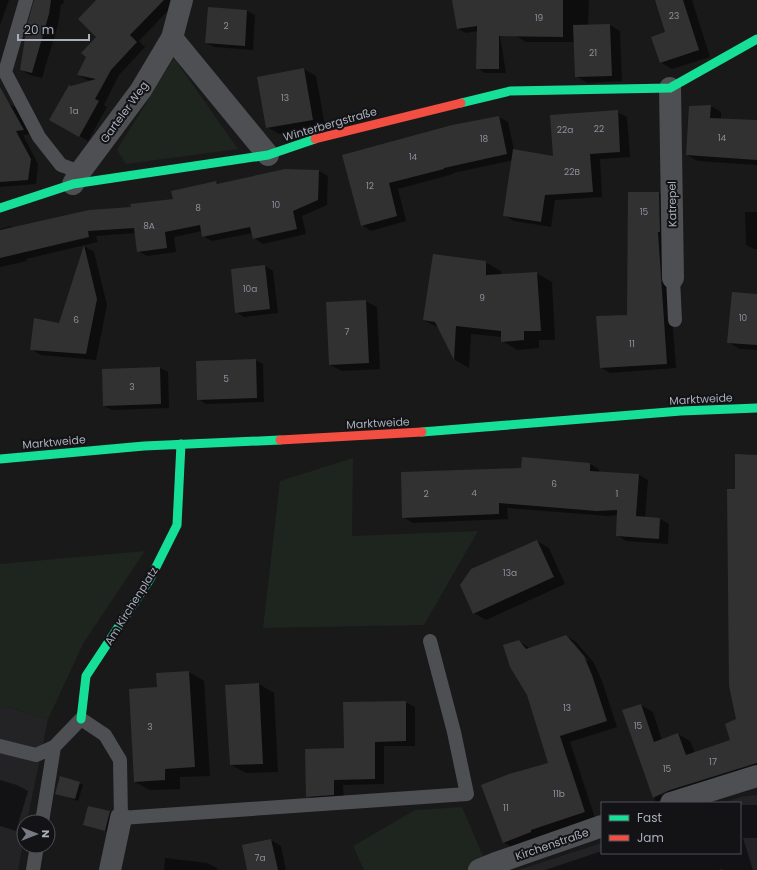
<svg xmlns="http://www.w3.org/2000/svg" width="757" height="870" font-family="Poppins,sans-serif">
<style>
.built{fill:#232326}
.green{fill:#1d251e}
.shadow{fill:#0007;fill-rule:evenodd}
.building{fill:#313132}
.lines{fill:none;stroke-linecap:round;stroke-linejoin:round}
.lane{stroke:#4d4f53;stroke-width:14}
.street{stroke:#4d4f53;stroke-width:22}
.fast{stroke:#16e098;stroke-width:9}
.jam{stroke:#f24e42;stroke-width:9}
.labels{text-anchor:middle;stroke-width:4;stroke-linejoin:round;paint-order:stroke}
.number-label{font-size:9px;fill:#8c909a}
.street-label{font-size:11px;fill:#aaafbc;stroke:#131316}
</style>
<rect width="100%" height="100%" fill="#19191a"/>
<path class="built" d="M0 705 48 719 27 822H24V839L18 870H0Z
M757 795V870H518L602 843V853H740V803H723L741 797Z"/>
<path class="green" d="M174 58 238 149 126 164 117 150Z
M353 458 352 536 478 531 424 625 263 628 280 481Z
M145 551 84 642 48 719 0 705V564Z
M462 807 483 856 470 870H364L353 846 415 810Z"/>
<path class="shadow" d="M0 0H9L0 25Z
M35 0H64L63 4H61L58 25 42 78 30 75 21 70Z
M97 0H178L139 41 145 47 119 75 104 105 107 107 88 141 51 120 71 87 92 81 87 80 78 75 98 37Z
M453 0H494L506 73H485L477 68 478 31 466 33 458 29Z
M516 0H589L588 26 610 25 620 31 622 81 587 83 576 76 575 42H526L516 36Z
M656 0H692L710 57 672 69 660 62 666 33Z
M209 8 247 11 255 15 253 50 214 47 206 43Z
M304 69 316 76 325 126 279 134 267 127Z
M9 104 17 108 31 134 23 135 38 164 36 184 0 187V106Z
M711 106 721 112V119L757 121V165L698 161 687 155Z
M617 112 627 117 630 157 600 159 602 197 555 200 551 227 514 221 504 215 513 160 453 173V174L398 189 406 221 371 231 362 225 343 156 499 117 508 122 514 150 554 157Z
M319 171 328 176 327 205 302 216 306 234 263 244 254 238 253 233 212 241 203 236 202 231 174 237 176 252 147 256 138 251 135 233 96 236 98 242 26 259 27 261 0 267V229L11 226 14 228 174 200 216 182 220 185Z
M659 193 668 198 666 237 676 368 610 373 600 367 628 316Z
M745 212H757V249H754L746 245Z
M84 246 94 252 107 305 96 360 41 355 31 349 60 324Z
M485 262 501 271V275L536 273 552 282 555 340H539V348L517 350 502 341V337L471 334 469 368 455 360 439 328 424 320Z
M265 266 273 271 278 313 244 317 236 312 232 270Z
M757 295V350L740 349 728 342Z
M365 301 377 307 380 369 342 371 330 365Z
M255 360 263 364 264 402 206 404 198 399Z
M160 368 168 372 169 408 112 410 104 406Z
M757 456V774L673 803H656L624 711 641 705 653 712 662 740 678 734 690 741 695 753 731 741 738 720 736 490ZM671 787 672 789 661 796V794Z
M523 458 590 464 599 469V472L639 475 648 480 645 518 660 519 669 524 668 544 626 541 617 535 618 515 607 516 507 508 508 519 413 523 403 517 522 469Z
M537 541 549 548 565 584 486 620 474 613Z
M566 636 576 642 594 663 602 681 617 727 570 742 595 818 514 848 503 842 549 764 519 641 531 649ZM571 642H573L588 660 587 661Z
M189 672 204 681 210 776 180 777V789L150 790 135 782 158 688Z
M259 684 274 693 278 772 246 773 231 765Z
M405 702 415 707V746H384V784L343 785 344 800 317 801 307 796 345 749Z
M0 780 17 785 28 791 16 831 0 826Z
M79 783 83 785 78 801 56 793Z
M740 805H757V838H743L753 870H723L722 869 718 870H545L602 851V853H740Z
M110 812 113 814 109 832 84 825Z
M271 840 281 846 286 870H248Z
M165 858 207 863 217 868V870H164Z"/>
<path class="building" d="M34 0H51L49 14 32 73 20 70 27 25Z
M96 0H164L130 35 137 42 111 70 95 99 99 101 79 137 49 120 69 85 71 86 96 79 77 75 86 57 81 53 96 37 78 19Z
M452 0H563V37L499 36V69H476L477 26 457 29Z
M655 0H683L699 50 660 63 651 37 665 32Z
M208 7 247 10 245 46 205 43Z
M610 24 612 76 575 77 573 25Z
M304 68 313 120 266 128 257 77Z
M0 87 24 130 16 131 31 159 28 180 0 182Z
M711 105 710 118 757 120V160L686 155 689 106Z
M618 110 620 152 590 154 593 192 545 195 541 222 503 216 513 149 553 156 550 115Z
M499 116 507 154 444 168V169L389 183 397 216 361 226 342 155 452 125Z
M285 169 319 170 318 200 293 211 297 229 253 239 250 227 202 237 200 225 165 232 167 248 137 252 134 228 88 231 89 237 0 258V230L89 210 131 207 130 204 173 199 171 191 216 181 217 184Z
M628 192H659L660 232H658L667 364 600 368 596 316 627 315Z
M84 245 97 299 86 354 30 350 34 318 59 323Z
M433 254 486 261V275L537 272 541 331H524V340L501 342V331L456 326 454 360 435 322 423 320Z
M265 265 270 309 235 313 231 269Z
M732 292 757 294V345L727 343Z
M366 300 369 363 329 365 326 302Z
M256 359 257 398 197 400 196 361Z
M160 367 161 404 103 406 102 369Z
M735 454 757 455V763L667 791 653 798 622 710 641 704 654 742 678 733 686 755 730 740 725 724 736 719 729 686 727 489H735Z
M522 457 590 463V471L639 474 636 516 660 518 659 539 616 536 617 510 597 511 499 503V514L402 518 401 472 521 468Z
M537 540 554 577 473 614 460 585 471 569Z
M566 635 584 656 592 675 607 721 560 736 585 812 531 830V832L503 843 481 785 509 774 548 763 527 695 510 667 503 645 519 640 526 649Z
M189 671 195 767 165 769V780L134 782 129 689 157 687 156 673Z
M259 683 263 764 230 765 225 685Z
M406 701V741L375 742V779L334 780V795L306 797 305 749 344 748 343 702Z
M60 776 80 782 75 799 55 794Z
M88 806 110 811 105 831 83 825Z
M271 839 278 870H247L242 845Z"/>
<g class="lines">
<path class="lane" d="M26 0 5 72 39 137 61 165 80 172
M673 278 675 320
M0 746 36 755 54 747 81 719 105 735 120 760 121 818 467 794 454 732 430 641
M42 822 54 747
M33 870 37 846"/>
<path class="street" d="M172 38 268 155
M670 88 673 278
M73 184 80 172 141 90 172 38 182 0
M671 803 757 776
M110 870 121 818
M479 870 496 863 602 826"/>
<path class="fast" d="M461 103 510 91 670 88 757 39
M0 208 73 184 268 155 315 139
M422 432 681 411 757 408
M0 459 144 446 280 440
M81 719 86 676 150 579 177 525 181 444"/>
<path class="jam" d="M315 139 461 103
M280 440 422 432"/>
</g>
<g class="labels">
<g class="number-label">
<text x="674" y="19">23</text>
<text x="539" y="21">19</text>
<text x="226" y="29">2</text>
<text x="593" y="56">21</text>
<text x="285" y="101">13</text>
<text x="74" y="114">1a</text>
<text x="599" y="132">22</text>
<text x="565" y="133">22a</text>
<text x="722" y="141">14</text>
<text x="484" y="142">18</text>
<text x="413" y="160">14</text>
<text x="572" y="175">22B</text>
<text x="370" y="189">12</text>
<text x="276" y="208">10</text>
<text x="198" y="211">8</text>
<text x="644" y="215">15</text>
<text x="149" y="229">8A</text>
<text x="250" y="292">10a</text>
<text x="482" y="301">9</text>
<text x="743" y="321">10</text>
<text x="76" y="323">6</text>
<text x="347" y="335">7</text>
<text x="632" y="347">11</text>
<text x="226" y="382">5</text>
<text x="132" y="390">3</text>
<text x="554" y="487">6</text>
<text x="474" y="496">4</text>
<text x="426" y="497">2</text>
<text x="617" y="497">1</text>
<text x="510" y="576">13a</text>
<text x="567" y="711">13</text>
<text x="638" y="729">15</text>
<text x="150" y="730">3</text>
<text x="713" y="765">17</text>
<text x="667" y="772">15</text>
<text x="559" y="797">11b</text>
<text x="506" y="811">11</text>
<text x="260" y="861">7a</text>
</g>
<g class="street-label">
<text transform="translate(124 112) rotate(-54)" y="4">Garteler Weg</text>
<text transform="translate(330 124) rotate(-16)" y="4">Winterbergstraße</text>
<text transform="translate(672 204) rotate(-91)" y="4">Katrepel</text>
<text transform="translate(701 399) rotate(-3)" y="4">Marktweide</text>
<text transform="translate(378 423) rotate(-3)" y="4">Marktweide</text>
<text transform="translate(54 442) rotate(-5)" y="4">Marktweide</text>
<text transform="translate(131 606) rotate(-58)" y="4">Am Kirchenplatz</text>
<text transform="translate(552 844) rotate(-19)" y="4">Kirchenstraße</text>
</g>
</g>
<rect x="601" y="802" width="140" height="52" fill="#131316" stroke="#4f5158"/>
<rect x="609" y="815" width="20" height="6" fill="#16e098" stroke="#4f5158"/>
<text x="637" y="822" font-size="12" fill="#aaafbc">Fast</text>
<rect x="609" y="835" width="20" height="6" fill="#f24e42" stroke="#4f5158"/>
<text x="637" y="842" font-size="12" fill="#aaafbc">Jam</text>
<g transform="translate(36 834) rotate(90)"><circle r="19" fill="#131316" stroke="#4f5158"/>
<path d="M0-3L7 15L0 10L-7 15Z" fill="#777a83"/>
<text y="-6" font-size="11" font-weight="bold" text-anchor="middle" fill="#aaafbc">N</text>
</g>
<path d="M18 34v6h71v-6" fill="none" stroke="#aaafbc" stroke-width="2"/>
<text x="24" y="34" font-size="12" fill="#aaafbc" stroke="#131316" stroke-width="3" paint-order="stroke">20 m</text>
</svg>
